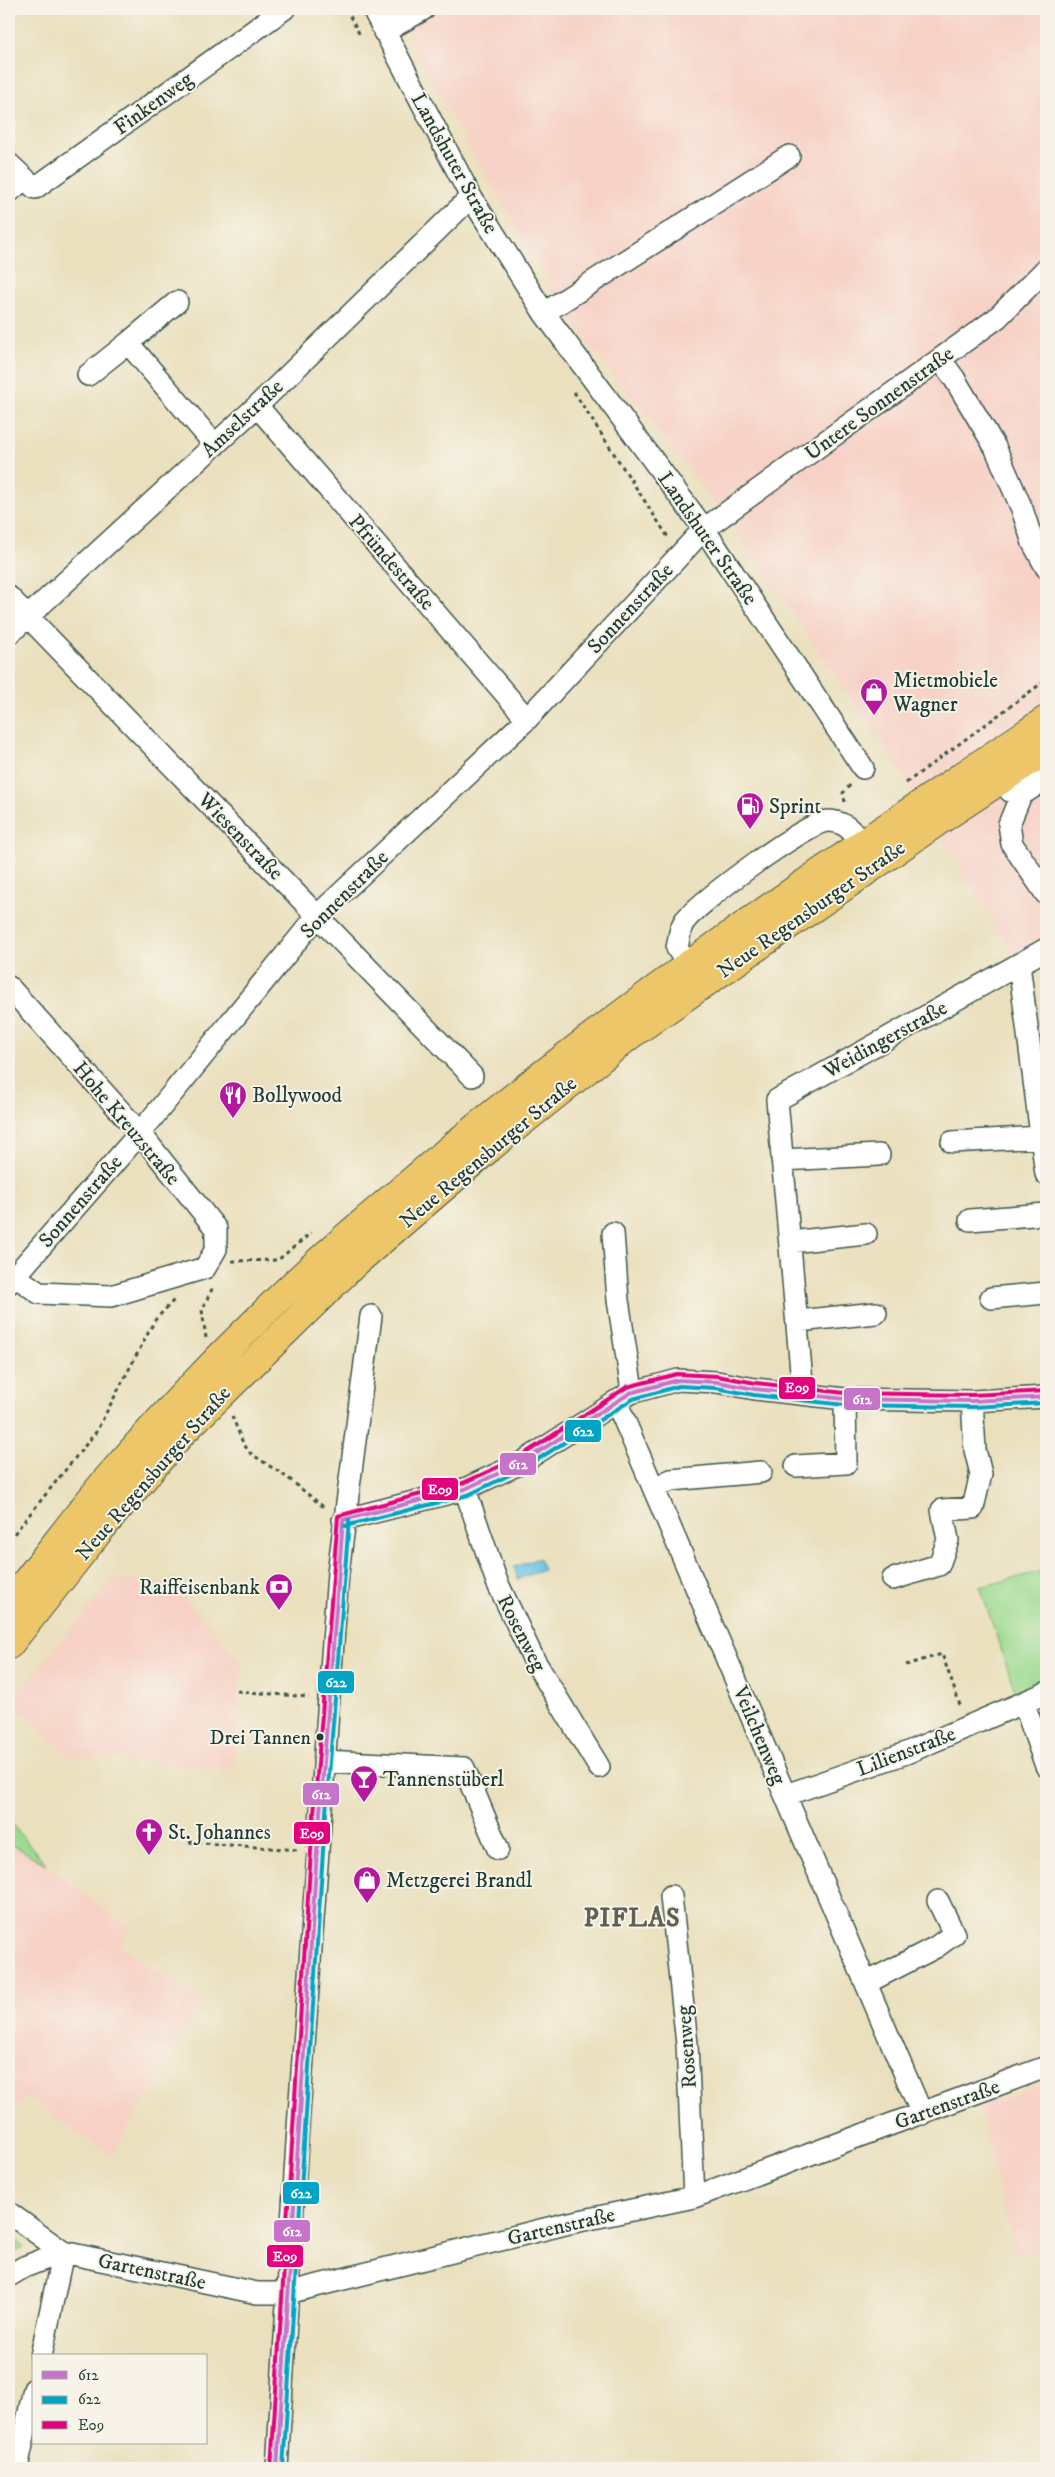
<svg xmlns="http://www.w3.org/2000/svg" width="1055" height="2477" font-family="'IM FELL DW Pica',serif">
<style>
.built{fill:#f7d1c6}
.green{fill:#9bda8f;stroke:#5d8c62}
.water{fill:#66c6e4;stroke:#42828c}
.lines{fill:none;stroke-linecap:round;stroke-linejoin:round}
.minor-casing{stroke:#3d5549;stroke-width:24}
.highway-casing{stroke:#3d5549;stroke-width:30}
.path{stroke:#3d5549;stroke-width:3;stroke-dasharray:4 4;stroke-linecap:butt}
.minor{stroke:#fff;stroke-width:21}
.highway{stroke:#ecc669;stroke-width:28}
.bus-1-casing{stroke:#f7f3e8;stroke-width:8}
.bus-2-casing{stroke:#f7f3e8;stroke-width:8}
.bus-3-casing{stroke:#f7f3e8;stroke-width:8}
.bus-1{stroke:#c574c9;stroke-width:4}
.bus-2{stroke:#02a4c6;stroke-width:4}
.bus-3{stroke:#e5007d;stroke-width:4}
.bus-dot{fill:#1f3d34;stroke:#f7f3e8;stroke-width:2}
.labels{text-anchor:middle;stroke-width:4;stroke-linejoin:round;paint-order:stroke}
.bus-label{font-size:20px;fill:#1f3d34;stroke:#f7f3e8;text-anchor:end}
.street-label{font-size:21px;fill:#1f3d34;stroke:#f7f3e8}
.poi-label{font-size:21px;fill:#1f3d34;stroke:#f7f3e8;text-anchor:start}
.district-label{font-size:26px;font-weight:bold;letter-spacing:1px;fill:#606156;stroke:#f7f3e8}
.line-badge{stroke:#f7f3e8;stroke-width:2}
.badge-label{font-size:14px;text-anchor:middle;font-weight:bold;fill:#fff}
</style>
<rect width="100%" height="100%" fill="#f7f3e8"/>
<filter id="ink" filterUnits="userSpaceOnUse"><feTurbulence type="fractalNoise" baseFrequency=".02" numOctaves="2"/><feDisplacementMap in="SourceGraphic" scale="10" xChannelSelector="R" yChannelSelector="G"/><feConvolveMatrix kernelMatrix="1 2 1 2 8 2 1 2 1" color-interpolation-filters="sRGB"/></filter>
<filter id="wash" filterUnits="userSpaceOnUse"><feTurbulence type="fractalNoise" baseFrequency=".0096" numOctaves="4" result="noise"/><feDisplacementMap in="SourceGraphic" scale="20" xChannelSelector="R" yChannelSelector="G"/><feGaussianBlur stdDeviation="1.12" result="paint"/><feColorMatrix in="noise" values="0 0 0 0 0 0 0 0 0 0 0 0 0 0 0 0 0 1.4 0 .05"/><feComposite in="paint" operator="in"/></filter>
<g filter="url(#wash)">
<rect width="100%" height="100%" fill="#eae0bd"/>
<path class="built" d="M396 9H1046V938L1014 955 893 760 734 529 568 316 425 71Z
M113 1579 170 1584 242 1661 234 1768 68 1756 12 1700Z
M9 1821 47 1865 129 1928 119 1946 202 2000 112 2157 26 2096 9 2119Z
M1046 2082V2250L1015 2255 979 2107Z"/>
<path class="green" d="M1046 1570V1677L1015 1691 980 1587Z
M9 1821 47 1865 9 1843Z
M9 2234 24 2247 9 2256Z"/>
<path class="water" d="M539 1558 543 1570 518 1579 514 1567Z"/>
</g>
<g filter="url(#ink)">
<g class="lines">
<g class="minor-casing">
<path id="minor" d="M373 9 471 197 544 313 704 529 863 768
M384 32 424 9
M9 164 35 188 284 9
M9 192 24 179
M177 302 128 343 215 445
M544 313 789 156
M940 359 954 378 995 447 1022 509 1033 543 1046 567
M88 375 128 343
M257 406 527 719
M9 597 472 1076
M9 634 257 406 471 197
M1010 791 1021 795 1046 779
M1021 795 1009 824 1012 844 1046 894
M687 964 677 948C679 941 679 929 684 922 697 903 808 821 828 821 845 821 852 831 862 843
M1019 964 1046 1174
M9 987 140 1133 216 1229V1249L205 1268 111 1296 39 1293 15 1276
M952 1142 1042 1137
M782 1160 879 1155
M970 1220 1046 1214
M613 1233 618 1300 631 1384 630 1393
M790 1242 866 1234
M9 1283 140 1133 318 915 527 719 704 529 997 318 1046 269
M991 1298 1046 1293
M798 1321 876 1313
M803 1393 777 1100 1046 949
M616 1401 922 2114
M796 1466 846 1463 845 1399
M654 1488 671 1480 761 1472
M465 1489 497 1582 534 1660 599 1767
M343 1520 465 1489 521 1463 630 1393 678 1380 717 1382 755 1389 845 1399 972 1401 1046 1397
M893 1579 939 1565 948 1540 942 1510 973 1508 981 1474 975 1450 972 1401
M1024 1704 1046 1766
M324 1761 464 1768 498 1849
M786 1795 906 1753 1046 1693
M671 1896 687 2044 694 2197
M866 1983 936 1947 954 1934 938 1901
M9 2213 63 2252 257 2293H287L565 2224 694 2197 1046 2067
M9 2276 24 2267 63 2252
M41 2356 63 2252
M17 2468 34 2389
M277 2468 297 2142 338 1573 371 1316"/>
</g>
<g class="highway-casing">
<path id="highway" d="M9 1603C42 1562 73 1520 107 1479 158 1420 212 1363 268 1309 313 1264 363 1222 412 1181 611 1010 829 865 1046 720
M9 1645 100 1530 182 1433 354 1264 488 1149 629 1036 940 820 1046 750"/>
</g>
<path class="path" d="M346 9 361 37
M574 392 668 537
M906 783 1046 680
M845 802 843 793 851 784
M232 1261 278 1260 311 1233
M206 1338 202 1310 213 1287
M232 1416 243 1443 250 1453 288 1478 326 1509
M9 1540 96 1432 155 1320 175 1299
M906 1665 942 1654 961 1708
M237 1691 309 1697
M189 1842 298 1850"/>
<use href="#minor" class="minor"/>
<use href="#highway" class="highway"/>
<g class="bus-1-casing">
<path id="bus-1" d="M343 1520 465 1489 521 1463 630 1393 678 1380 717 1382 755 1389 845 1399 972 1401 1046 1397
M277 2468 317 1851 343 1520"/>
</g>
<g class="bus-2-casing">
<path id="bus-2" d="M345 1526 468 1495 524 1468 633 1399 679 1386 716 1388 754 1395 845 1405 972 1407 1046 1403
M283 2468 323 1851 349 1520"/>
</g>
<g class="bus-3-casing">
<path id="bus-3" d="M271 2468 311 1851 338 1516 463 1483 518 1458 627 1387 677 1374 717 1376 756 1383 845 1393 972 1395 1046 1391"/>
</g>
<use href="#bus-1" class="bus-1"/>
<use href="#bus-2" class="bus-2"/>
<use href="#bus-3" class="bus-3"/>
</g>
</g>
<defs>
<g id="shop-pin" transform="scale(1.4375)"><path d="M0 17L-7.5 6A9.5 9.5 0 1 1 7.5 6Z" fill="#b5179e" stroke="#f7f3e8"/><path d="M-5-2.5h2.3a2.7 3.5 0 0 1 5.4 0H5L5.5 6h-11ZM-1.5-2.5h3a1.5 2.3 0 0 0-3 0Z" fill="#fff"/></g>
<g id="fuel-pin" transform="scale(1.4375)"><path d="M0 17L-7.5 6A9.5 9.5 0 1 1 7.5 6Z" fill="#b5179e" stroke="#f7f3e8"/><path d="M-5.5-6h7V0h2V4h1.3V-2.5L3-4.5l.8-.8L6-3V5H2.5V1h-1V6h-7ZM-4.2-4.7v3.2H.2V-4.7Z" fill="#fff"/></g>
<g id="restaurant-pin" transform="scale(1.4375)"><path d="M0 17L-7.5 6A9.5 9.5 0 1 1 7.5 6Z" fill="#b5179e" stroke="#f7f3e8"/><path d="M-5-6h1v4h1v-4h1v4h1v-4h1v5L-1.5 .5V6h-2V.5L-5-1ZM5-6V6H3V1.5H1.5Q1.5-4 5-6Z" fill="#fff"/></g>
<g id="bank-pin" transform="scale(1.4375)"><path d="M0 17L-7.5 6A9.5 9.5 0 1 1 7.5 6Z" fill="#b5179e" stroke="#f7f3e8"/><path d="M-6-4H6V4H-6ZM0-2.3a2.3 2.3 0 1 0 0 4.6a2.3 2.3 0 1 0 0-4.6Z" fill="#fff"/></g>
<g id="bar-pin" transform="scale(1.4375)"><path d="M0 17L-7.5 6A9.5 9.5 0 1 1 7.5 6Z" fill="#b5179e" stroke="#f7f3e8"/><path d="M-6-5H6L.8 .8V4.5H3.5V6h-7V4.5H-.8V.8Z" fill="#fff"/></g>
<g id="church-pin" transform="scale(1.4375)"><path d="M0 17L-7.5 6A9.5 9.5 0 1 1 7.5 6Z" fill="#b5179e" stroke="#f7f3e8"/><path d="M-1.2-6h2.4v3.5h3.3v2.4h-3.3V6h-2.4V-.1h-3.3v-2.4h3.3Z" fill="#fff"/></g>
</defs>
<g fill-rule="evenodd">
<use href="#shop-pin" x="874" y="692"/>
<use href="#fuel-pin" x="750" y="806"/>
<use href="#restaurant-pin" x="233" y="1095"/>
<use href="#bank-pin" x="279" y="1587"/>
<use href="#bar-pin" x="364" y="1779"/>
<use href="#church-pin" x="149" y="1832"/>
<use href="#shop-pin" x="367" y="1880"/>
</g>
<circle class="bus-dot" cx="320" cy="1737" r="4.5"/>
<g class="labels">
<g class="bus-label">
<text x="311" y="1744">Drei Tannen</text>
</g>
<g class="street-label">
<text transform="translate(153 103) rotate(-36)" y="7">Finkenweg</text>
<text transform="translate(455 163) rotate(61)" y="7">Landshuter Straße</text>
<text transform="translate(879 403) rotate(-36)" y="7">Untere Sonnenstraße</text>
<text transform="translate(242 418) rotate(-43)" y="7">Amselstraße</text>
<text transform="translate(708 538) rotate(55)" y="7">Landshuter Straße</text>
<text transform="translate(392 562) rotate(49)" y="7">Pfründestraße</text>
<text transform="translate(630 608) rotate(-47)" y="7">Sonnenstraße</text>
<text transform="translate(241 836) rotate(46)" y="7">Wiesenstraße</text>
<text transform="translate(344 894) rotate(-45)" y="7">Sonnenstraße</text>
<text transform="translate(811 909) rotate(-35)" y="7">Neue Regensburger Straße</text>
<text transform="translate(885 1039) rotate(-29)" y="7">Weidingerstraße</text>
<text transform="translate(127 1123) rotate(50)" y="7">Hohe Kreuzstraße</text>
<text transform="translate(488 1152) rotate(-40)" y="7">Neue Regensburger Straße</text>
<text transform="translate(80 1201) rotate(-49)" y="7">Sonnenstraße</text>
<text transform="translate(153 1473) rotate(-49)" y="7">Neue Regensburger Straße</text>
<text transform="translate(522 1633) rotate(63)" y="7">Rosenweg</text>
<text transform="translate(760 1735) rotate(67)" y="7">Veilchenweg</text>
<text transform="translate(906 1751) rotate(-21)" y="7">Lilienstraße</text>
<text transform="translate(686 2047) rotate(-94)" y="7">Rosenweg</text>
<text transform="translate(947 2104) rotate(-20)" y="7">Gartenstraße</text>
<text transform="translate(561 2226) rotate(-13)" y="7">Gartenstraße</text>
<text transform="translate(152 2271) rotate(12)" y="7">Gartenstraße</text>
</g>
<g class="poi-label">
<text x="893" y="687">Mietmobiele<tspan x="893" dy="24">Wagner</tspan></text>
<text x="769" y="813">Sprint</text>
<text x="252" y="1102">Bollywood</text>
<text x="260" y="1594" text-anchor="end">Raiffeisenbank</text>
<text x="383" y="1786">Tannenstüberl</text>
<text x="168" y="1839">St. Johannes</text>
<text x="386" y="1887">Metzgerei Brandl</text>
</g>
<g class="district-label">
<text x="632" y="1926">PIFLAS</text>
</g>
</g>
<g class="line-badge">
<rect x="778" y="1376" width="38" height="24" rx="5" fill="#e5007d"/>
<rect x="843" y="1387" width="38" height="24" rx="5" fill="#c574c9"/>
<rect x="564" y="1419" width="38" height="24" rx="5" fill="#02a4c6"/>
<rect x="499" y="1452" width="38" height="24" rx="5" fill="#c574c9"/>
<rect x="421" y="1477" width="38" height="24" rx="5" fill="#e5007d"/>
<rect x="317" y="1670" width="38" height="24" rx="5" fill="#02a4c6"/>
<rect x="302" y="1782" width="38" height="24" rx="5" fill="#c574c9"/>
<rect x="293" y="1821" width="38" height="24" rx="5" fill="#e5007d"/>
<rect x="282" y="2181" width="38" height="24" rx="5" fill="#02a4c6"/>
<rect x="273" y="2219" width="38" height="24" rx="5" fill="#c574c9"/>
<rect x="266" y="2244" width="38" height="24" rx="5" fill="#e5007d"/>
</g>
<g class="badge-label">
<text x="797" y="1392">E09</text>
<text x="862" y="1404">612</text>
<text x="583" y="1436">622</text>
<text x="518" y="1469">612</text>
<text x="440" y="1494">E09</text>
<text x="336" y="1687">622</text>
<text x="321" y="1799">612</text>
<text x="312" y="1838">E09</text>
<text x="301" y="2198">622</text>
<text x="292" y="2236">612</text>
<text x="285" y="2261">E09</text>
</g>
<rect width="1055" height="2477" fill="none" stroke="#f7f3e8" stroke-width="30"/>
<rect x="32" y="2354" width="175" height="90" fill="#f7f3e8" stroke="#a1aaa0"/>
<rect x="42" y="2371" width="25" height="8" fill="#c574c9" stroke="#a1aaa0"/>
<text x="78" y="2380" font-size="15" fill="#1f3d34">612</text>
<rect x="42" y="2396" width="25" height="8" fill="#02a4c6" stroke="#a1aaa0"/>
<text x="78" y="2404" font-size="15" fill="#1f3d34">622</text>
<rect x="42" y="2421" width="25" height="8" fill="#e5007d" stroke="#a1aaa0"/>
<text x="78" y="2430" font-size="15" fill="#1f3d34">E09</text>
</svg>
